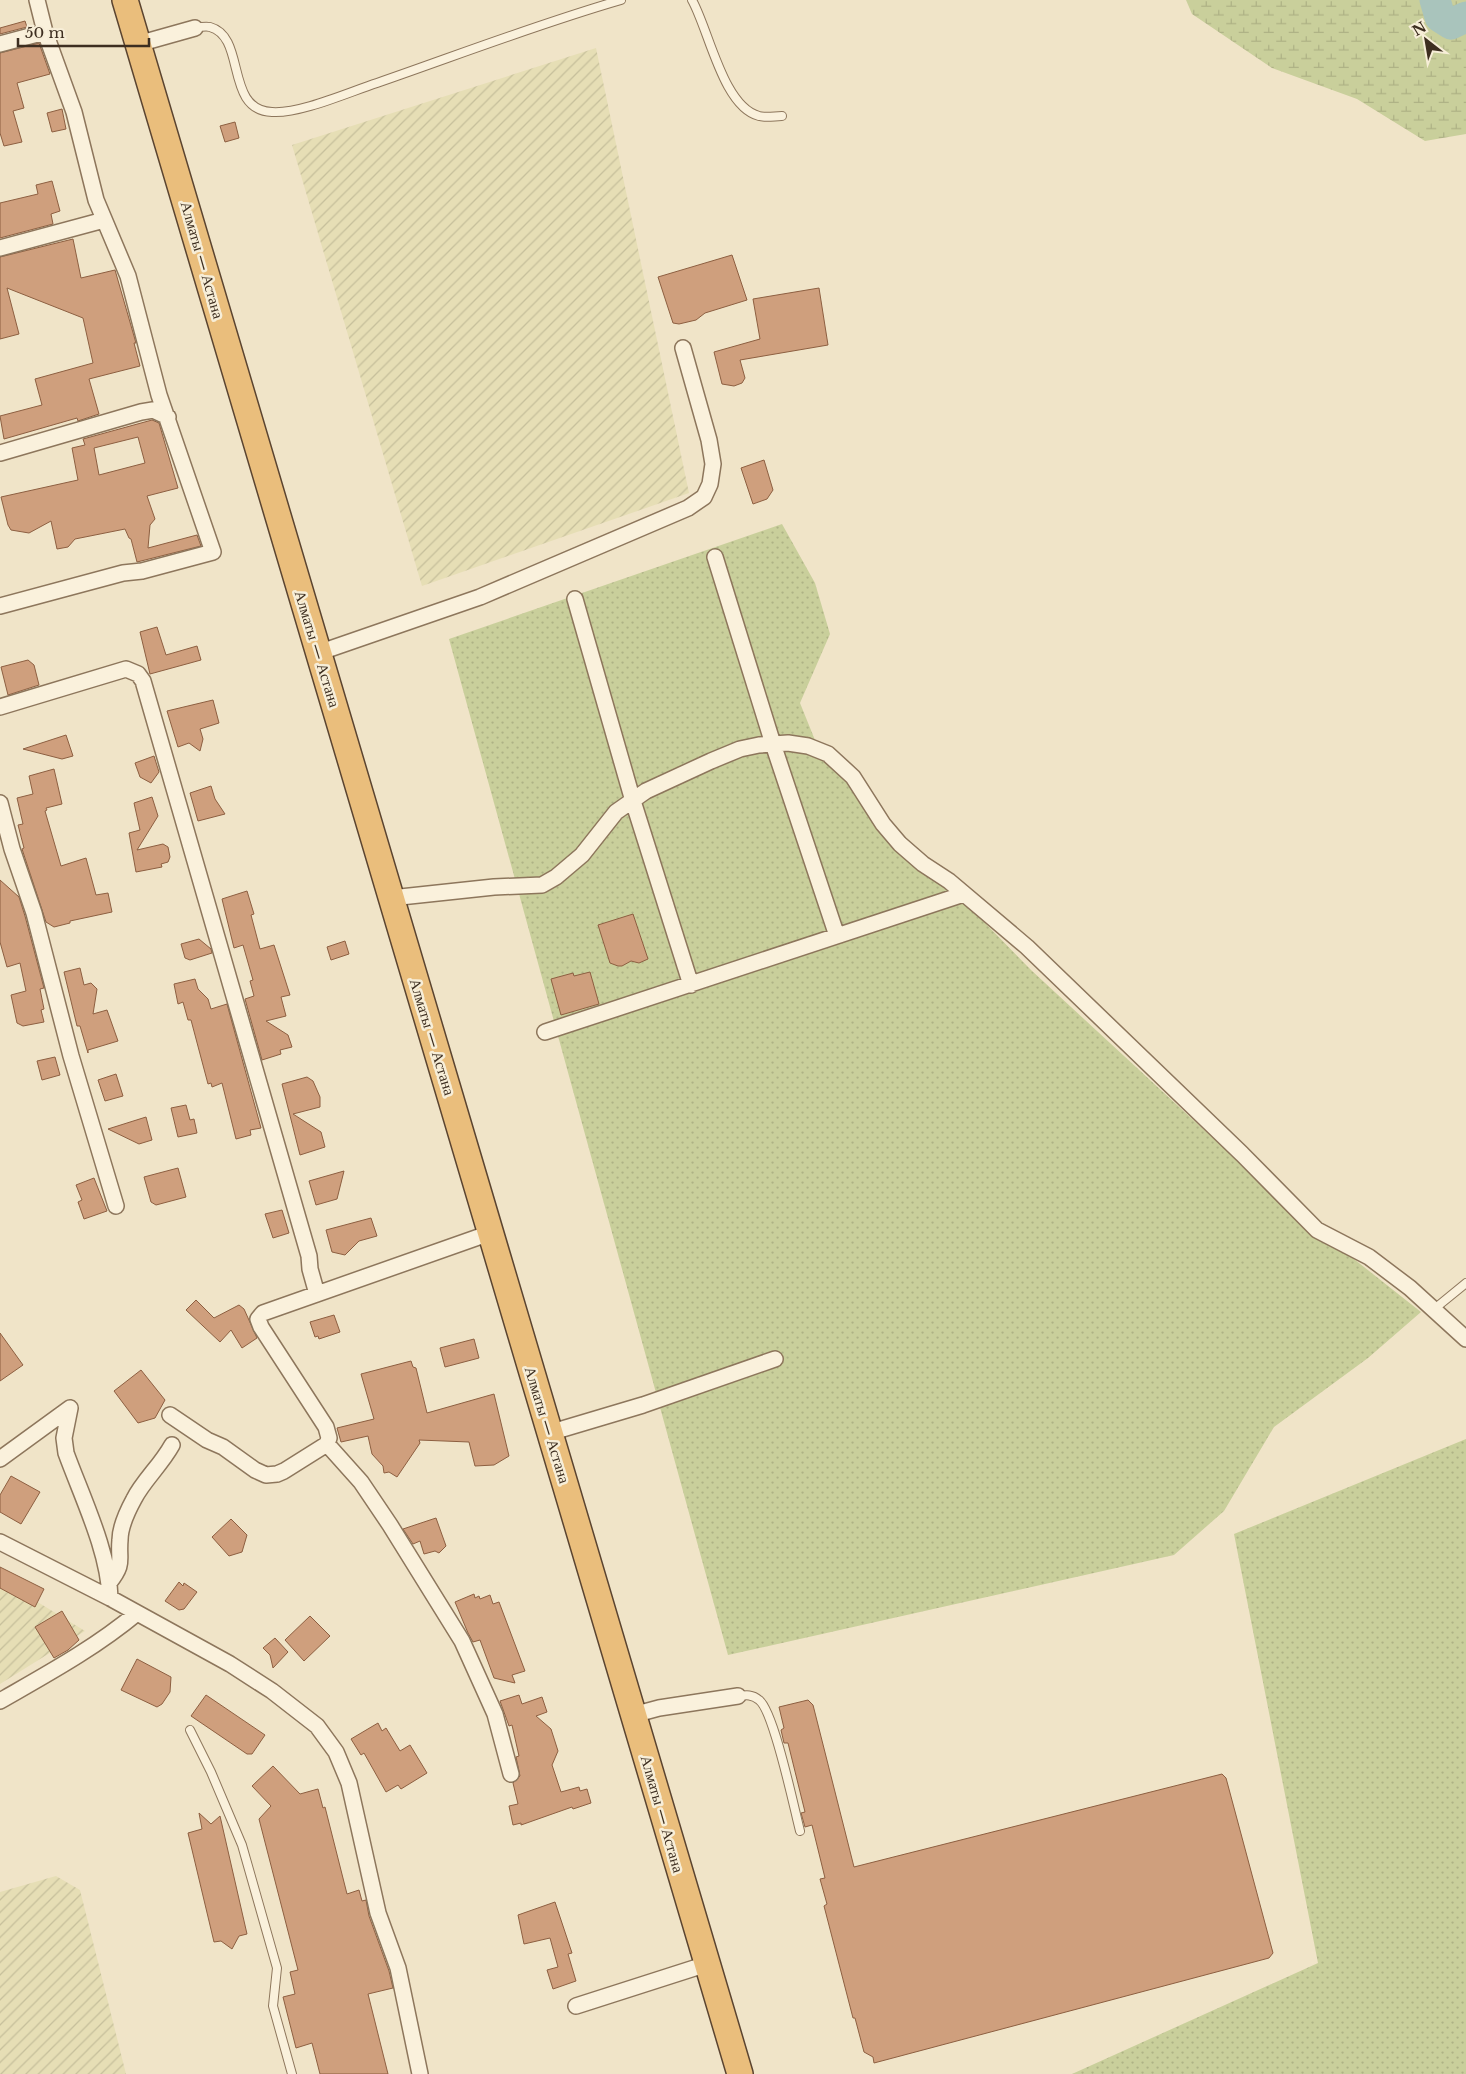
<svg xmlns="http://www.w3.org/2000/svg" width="1466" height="2074" font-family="'Libre Baskerville',serif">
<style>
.farmland{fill:url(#farmland-furrows)}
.grass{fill:url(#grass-dots)}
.wetland{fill:url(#wetland-marsh)}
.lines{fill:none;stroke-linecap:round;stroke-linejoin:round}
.river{stroke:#a9c4bc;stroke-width:31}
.building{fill:#cf9f7d;stroke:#8d5f41;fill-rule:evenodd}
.service-casing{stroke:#8d765c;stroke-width:10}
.minor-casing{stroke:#8d765c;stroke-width:18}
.trunk-casing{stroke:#5b4430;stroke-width:28}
.service{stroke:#faf1dc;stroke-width:8}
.minor{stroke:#faf1dc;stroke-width:15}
.trunk{stroke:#eabe7c;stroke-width:25}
.labels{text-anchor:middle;stroke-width:5;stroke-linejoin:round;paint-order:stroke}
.street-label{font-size:15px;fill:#3d2e20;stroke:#f7eed8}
</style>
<defs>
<pattern id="farmland-furrows" width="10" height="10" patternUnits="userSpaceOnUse" patternTransform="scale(1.25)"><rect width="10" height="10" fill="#e6deb5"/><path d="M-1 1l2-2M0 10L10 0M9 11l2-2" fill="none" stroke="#c6bf9b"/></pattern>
<pattern id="grass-dots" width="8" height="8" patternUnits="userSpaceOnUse" patternTransform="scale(1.25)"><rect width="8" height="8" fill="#c9cf9b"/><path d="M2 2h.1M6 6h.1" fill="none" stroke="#aeb285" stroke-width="1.8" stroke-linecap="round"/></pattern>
<pattern id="wetland-marsh" width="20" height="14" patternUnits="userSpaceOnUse" patternTransform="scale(1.25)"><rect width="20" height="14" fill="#c9cf9b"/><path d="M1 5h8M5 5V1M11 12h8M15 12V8" fill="none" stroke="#aeb285"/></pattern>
</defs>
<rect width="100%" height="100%" fill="#f0e4c8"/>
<path class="farmland" d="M596 48 689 493 422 586 292 145Z
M0 1579 85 1631 0 1684Z
M56 1876 80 1890 126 2074H0V1892Z"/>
<path class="grass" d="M782 524 815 583 830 634 800 703 821 755 1031 970 1283 1203 1421 1312 1368 1358 1274 1427 1224 1511 1174 1555 728 1655 449 639Z
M1466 1439V2074H1072L1318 1963 1234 1534Z"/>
<path class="wetland" d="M1186 0H1466V134L1425 141 1357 99 1272 68 1192 14Z"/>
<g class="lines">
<path class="river" d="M1435 0 1440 17 1451 24 1466 17"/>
</g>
<path class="building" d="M25 21 27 27 0 34V28Z
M39 43 50 74 17 83 24 108 13 111 22 142 4 146 0 133V53Z
M62 109 66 129 52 132 47 113Z
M235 122 239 138 225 142 220 126Z
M52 181 60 211 51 214 53 224 0 238V203L38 194 36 185Z
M73 239 81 278 115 270 136 343H134L140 366 89 379 99 414 78 421 77 418 4 439 0 416 42 405 35 379 93 363 83 318 7 288 19 334 0 339V257Z
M732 255 747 300 705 313 696 320 679 324 673 323 658 277Z
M819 288 828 345 740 360 745 378 742 383 734 386 722 384 714 352 760 339 753 299Z
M152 420 159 423 178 488 147 496 155 519 150 525 148 548 197 535 201 546 137 562 131 539 129 538 125 529 75 539 68 547 57 549 51 521 29 533 11 530 8 525 1 497 78 480 72 448 85 445 83 439ZM138 437 145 463 99 475 94 448Z
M764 460 773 490 767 499 753 504 741 468Z
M157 627 166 655 197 646 201 660 150 674 140 632Z
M28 660 34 665 39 685 8 695 1 667Z
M213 700 219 723 200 729 203 739 200 751 189 743 178 747 167 711Z
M66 735 73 756 62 759 23 749Z
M154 756 159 772 151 783 140 777 135 763Z
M54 769 62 804 46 808 47 810 45 811 61 866 86 858 96 895 108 893 112 912 70 921V923L54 927 46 922 22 849 24 848 18 825 23 824 17 798 33 794 29 776Z
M211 786 215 799 225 814 198 821 190 793Z
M152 797 158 816 137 850 163 844 168 847 170 857 168 862 161 864 162 867 136 872 129 833 140 830 134 803Z
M0 880 19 897 25 916 44 988 40 989 44 1009 41 1010 44 1022 23 1026 17 1023 11 995 26 991 20 963 7 967 0 942Z
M247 891 254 914 251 915 260 949 274 945 290 995 281 997 286 1016 266 1021 288 1035 292 1047 280 1050 281 1054 262 1060 245 999 254 996 250 981 253 980 243 945 234 948 222 899Z
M633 914 648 959 639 963 631 961 622 966H618L610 963 598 925Z
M199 939 211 949 212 953 190 960 185 958 181 944Z
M345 941 349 954 331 960 327 947Z
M80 968 84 985 91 983 97 989 93 1014 107 1010 118 1041 88 1050V1053L80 1026H77L64 972Z
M590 972 599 1004 561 1015 551 979 573 973 574 976Z
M195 979 198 989 208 999 211 1009 227 1004 261 1128 250 1130 251 1135 236 1139 222 1083 212 1087 211 1083 208 1084 191 1020H188L183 1002 178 1004 174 984Z
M55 1057 60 1075 42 1080 37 1061Z
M116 1074 123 1096 105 1101 98 1080Z
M307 1077 313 1081 320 1097V1107L293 1114 321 1132 325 1147 300 1155 282 1084Z
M186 1105 190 1120 194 1119 197 1133 178 1137 171 1108Z
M146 1117 152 1140 139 1144 108 1129Z
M178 1168 186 1197 156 1205 151 1202 144 1177Z
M344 1171 337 1199 316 1205 309 1181Z
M94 1178 107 1211 84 1219 78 1202 82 1200 76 1185Z
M282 1210 289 1233 273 1238 265 1214Z
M371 1218 377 1236 359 1241 345 1255 332 1252 326 1230Z
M196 1300 214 1318 239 1305 244 1309 257 1338 242 1348 231 1330 220 1342 186 1310Z
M334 1315 340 1332 319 1339 318 1336 315 1337 310 1322Z
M0 1333 23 1365 0 1381Z
M474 1339 479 1358 445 1367 440 1348Z
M411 1361 413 1367 416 1368 427 1413 494 1394 509 1456 494 1465 475 1466 469 1442 419 1440 420 1443 397 1477 389 1472 384 1473 383 1466 372 1454 368 1436 341 1442 337 1428 374 1419 361 1374Z
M141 1370 165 1400 155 1418 138 1423 114 1391Z
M11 1476 40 1492 21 1524 0 1512V1495Z
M436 1518 446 1546 439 1553 435 1551 424 1554 420 1541 413 1544 403 1529Z
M231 1519 247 1535 242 1552 229 1556 212 1537Z
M0 1567 44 1589 35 1607 0 1588Z
M179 1582 183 1586 184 1583 197 1592 184 1609 179 1610 165 1601Z
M474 1594 475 1598 479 1596 480 1599 490 1595 493 1604 499 1602 525 1671 512 1675 515 1683 494 1678 480 1640 473 1642 468 1633 455 1602Z
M62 1611 79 1640 68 1650 54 1658 35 1627Z
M310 1616 330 1636 304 1661 285 1640Z
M275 1638 288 1652 273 1668 270 1655 263 1648Z
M137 1659 171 1677 170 1692 162 1704 157 1707 121 1690Z
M206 1695 265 1735 252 1754H247L191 1716Z
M519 1695 522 1704 542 1697 547 1712 536 1716 551 1729 558 1751 552 1765 561 1792 579 1787 580 1791 587 1789 591 1803 573 1809 572 1807 521 1825V1823L513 1825 509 1806 518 1804 513 1783 520 1776 516 1757 519 1756 512 1725 509 1726 500 1701Z
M808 1700 813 1705 854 1867 1222 1774 1226 1778 1273 1953 1269 1958 874 2063 873 2057 864 2052 855 2018H853L824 1906 827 1904 820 1879 825 1878 812 1825 805 1827 801 1813 805 1812 788 1743H784L781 1730 784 1728 779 1707Z
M378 1723 382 1731 386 1728 400 1751 410 1745 427 1773 401 1789 398 1785 386 1792 364 1753 361 1755 351 1739Z
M273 1766 300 1794 318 1789 323 1808 325 1807 347 1894 359 1890 362 1901 366 1900 369 1916 389 1971 393 1988 368 1994 388 2074H320L312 2043 296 2048 283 1997 295 1994 290 1972 298 1970 259 1819 271 1806 252 1786Z
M199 1813 211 1824 220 1816 247 1934 239 1936 232 1949 221 1941 214 1942 188 1833 202 1829Z
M555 1902 572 1953 568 1954 576 1981 553 1989 547 1970 558 1967 550 1938 524 1944 518 1915Z"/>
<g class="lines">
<g class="service-casing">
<path id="service" d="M692 0C709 30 723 107 759 116 766 118 775 116 782 116
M195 28C200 27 206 26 210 27 247 37 224 110 272 112 300 114 349 92 377 83 458 55 538 24 621 0
M1433 1310 1466 1283
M738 1696C746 1695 752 1694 759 1700 774 1711 794 1808 800 1831
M190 1730 211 1772 242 1845 277 1968 273 2006 292 2074"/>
</g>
<g class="minor-casing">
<path id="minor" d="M0 44 45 32
M138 44 195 28
M0 248 104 220
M0 453 141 412 153 410 168 417
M715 557 773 744 837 936
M575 599 633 801 691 985
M0 606 123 573 142 571 213 552 159 395 128 276 96 200 74 112 45 32 37 0
M318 653 480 597 688 508 704 497 710 484 713 464 709 440 683 348
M0 707 126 669 138 674 143 681 309 1256 310 1269 317 1294
M0 803 12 849 34 913 71 1056 116 1206
M391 898 494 887 542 885 556 877 582 855 616 812 646 791 711 761 740 749 759 745 788 743 808 746 828 754 853 777 883 824 900 844 923 864 949 881 1027 947 1242 1154 1317 1230 1369 1257 1410 1288 1466 1339
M545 1032 964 894
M70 1408 64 1438 66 1453C82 1497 109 1552 110 1598
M170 1415 207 1440 223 1447 255 1470 266 1475 277 1474 284 1471 327 1444 329 1438 326 1427 261 1327 258 1319 263 1313 490 1233
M549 1433 643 1405 775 1359
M327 1444 361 1482 390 1525 462 1641 495 1714 511 1774
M0 1459 70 1408
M0 1542 110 1598 230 1664 272 1691 317 1726 336 1752 349 1783 378 1913 398 1968 420 2074
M109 1583C125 1563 118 1561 120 1540 120 1527 128 1510 134 1499 143 1481 161 1465 172 1445
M0 1701C47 1674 95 1648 137 1613
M633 1715 659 1708 738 1696
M576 2006 707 1964"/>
</g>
<g class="trunk-casing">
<path id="trunk" d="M125 0 740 2074"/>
</g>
<use href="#service" class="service"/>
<use href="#minor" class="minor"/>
<use href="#trunk" class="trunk"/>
</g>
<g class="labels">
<g class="street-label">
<text transform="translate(202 260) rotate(74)" y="5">Алматы — Астана</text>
<text transform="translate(317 649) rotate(73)" y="5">Алматы — Астана</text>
<text transform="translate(432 1037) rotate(73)" y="5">Алматы — Астана</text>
<text transform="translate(547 1425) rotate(73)" y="5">Алматы — Астана</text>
<text transform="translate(662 1814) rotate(74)" y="5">Алматы — Астана</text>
</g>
</g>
<g transform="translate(1426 40) rotate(329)" stroke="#f7eed8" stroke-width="4" paint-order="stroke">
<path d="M0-4L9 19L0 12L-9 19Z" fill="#3d2e20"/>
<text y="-8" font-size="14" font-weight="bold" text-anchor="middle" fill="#3d2e20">N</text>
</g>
<path d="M18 38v8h131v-8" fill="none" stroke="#3d2e20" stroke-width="2.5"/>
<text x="25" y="38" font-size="15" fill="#3d2e20" stroke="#f7eed8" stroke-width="4" paint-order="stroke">50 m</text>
</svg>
